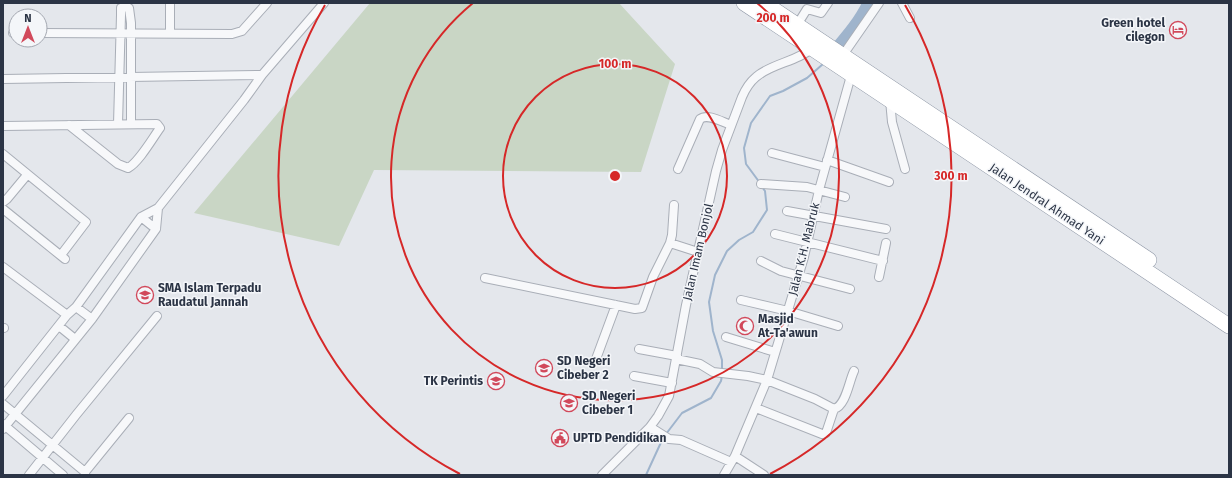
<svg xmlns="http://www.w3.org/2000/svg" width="1232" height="478" font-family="'Fira Sans',sans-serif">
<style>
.green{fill:#c9d6c5}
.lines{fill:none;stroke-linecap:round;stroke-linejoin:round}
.stream{stroke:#9fb4cc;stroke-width:2}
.river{stroke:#9fb4cc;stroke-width:13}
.street-casing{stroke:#a9aeb7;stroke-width:10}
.highway-casing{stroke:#8b94a3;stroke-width:16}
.street{stroke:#f7f8fa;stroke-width:8}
.highway{stroke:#fff;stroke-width:15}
.ring{fill:none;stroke:#d62828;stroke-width:2}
.labels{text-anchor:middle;stroke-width:3;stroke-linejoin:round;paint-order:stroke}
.poi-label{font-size:12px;font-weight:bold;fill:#2b3445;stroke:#f4f6f9;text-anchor:start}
.street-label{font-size:12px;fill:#2b3445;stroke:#f4f6f9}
.centre{fill:#d62828;stroke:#f4f6f9;stroke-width:2}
.ring-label{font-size:12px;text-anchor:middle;font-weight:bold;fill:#d62828;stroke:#f4f6f9;stroke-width:3;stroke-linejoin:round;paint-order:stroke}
</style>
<rect width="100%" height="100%" fill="#e4e7ec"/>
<path class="green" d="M370 3H619L675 64 641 172 374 170 339 246 194 213Z"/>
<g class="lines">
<path class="stream" d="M760 183 746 164 744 148 751 123 770 96 783 91 807 78 823 64
M722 371V360L713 331 709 302 715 275 727 251 739 240 753 232 767 210 765 191 762 187
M666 434 682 413 711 398 721 381 722 375
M646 475 663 438"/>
<path class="river" d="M829 58C844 40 859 24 869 3"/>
<g class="street-casing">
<path id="street" d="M170 3V33
M902 3 910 18
M797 25 807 9 821 13 828 3
M13 33H16
M40 33 232 34 242 31 267 3
M843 55 879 3
M262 75 324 3
M3 79 262 75 244 100 158 208 141 217 76 307 67 315 3 396
M890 100 892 122 905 169
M118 124 121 15V8L127 7 129 8 131 23V124
M3 126 157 124 160 128C152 139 139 162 128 168L118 164 69 125
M772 153 825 167
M3 154 86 222 61 255
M827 160 889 182
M678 169 700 119C708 113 722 122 731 125
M761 184 807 187 845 197
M3 202 7 199 27 175
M3 209 65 259
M787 211 886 229
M141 217 156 229
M775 234 883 261
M670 243 698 252
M761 261 781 271 850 289
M3 267 67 315
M879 277 886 243
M485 278 635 309 642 308 653 277 670 243 672 235 674 205
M741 300 788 311 838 326
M76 307 92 319
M59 326 75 339
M3 328H4
M726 337 775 352
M639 349 677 356
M596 359 616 305
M676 359 700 364 713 372 748 376 767 380 815 399 834 409 826 433 822 434 756 408
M634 376 672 383
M3 404 85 472
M834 409C846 406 849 381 854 371
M3 424 63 475
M650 427 669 439 681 440 731 462
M3 429 92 319 156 229 158 208
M735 456 764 475
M29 475 76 415 157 316
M85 475V472L129 418
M602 475 650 427 658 416 669 396 686 305 716 171 722 150 742 97C745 90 750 82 756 77 772 63 797 62 814 47
M724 475 735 456 767 380 804 257 819 190 852 72"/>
</g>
<g class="highway-casing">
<path id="highway" d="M744 3 1229 326
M764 3 1149 260"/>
</g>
<use href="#street" class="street"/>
<use href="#highway" class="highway"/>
</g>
<g class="ring">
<circle cx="615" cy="176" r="112"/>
<path d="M757 3A224 224 0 1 1 473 3"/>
<path d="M460 474A336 336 0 0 1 325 5M905 5A336 336 0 0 1 770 474"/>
</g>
<defs>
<g id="hotel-ring" transform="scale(0.9)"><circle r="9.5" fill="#f4f6f9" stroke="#d1495b" stroke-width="1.5"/><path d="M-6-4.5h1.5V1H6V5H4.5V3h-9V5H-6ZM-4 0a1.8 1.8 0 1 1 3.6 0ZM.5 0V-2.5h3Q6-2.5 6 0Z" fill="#d1495b"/></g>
<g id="school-ring" transform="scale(0.9)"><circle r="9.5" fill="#f4f6f9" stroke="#d1495b" stroke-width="1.5"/><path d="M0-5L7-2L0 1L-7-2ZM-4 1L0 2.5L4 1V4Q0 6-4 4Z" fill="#d1495b"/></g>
<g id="mosque-ring" transform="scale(0.9)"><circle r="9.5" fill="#f4f6f9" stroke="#d1495b" stroke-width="1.5"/><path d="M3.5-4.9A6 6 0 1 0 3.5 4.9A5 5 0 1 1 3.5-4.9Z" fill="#d1495b"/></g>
<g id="civic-ring" transform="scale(0.9)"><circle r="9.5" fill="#f4f6f9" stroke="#d1495b" stroke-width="1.5"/><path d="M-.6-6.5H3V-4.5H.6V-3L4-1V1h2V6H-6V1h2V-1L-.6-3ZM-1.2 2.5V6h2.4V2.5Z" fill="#d1495b"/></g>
</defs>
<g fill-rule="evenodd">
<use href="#hotel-ring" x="1178" y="30"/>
<use href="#school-ring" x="145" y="295"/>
<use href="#mosque-ring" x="745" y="326"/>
<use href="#school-ring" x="544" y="368"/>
<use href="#school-ring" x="496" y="381"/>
<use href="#school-ring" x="569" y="403"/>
<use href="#civic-ring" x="560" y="438"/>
</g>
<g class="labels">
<g class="poi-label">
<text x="1165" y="27" text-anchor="end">Green hotel<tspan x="1165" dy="14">cilegon</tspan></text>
<text x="158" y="292">SMA Islam Terpadu<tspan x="158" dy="14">Raudatul Jannah</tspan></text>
<text x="758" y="323">Masjid<tspan x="758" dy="14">At-Ta'awun</tspan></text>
<text x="557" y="365">SD Negeri<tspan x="557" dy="14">Cibeber 2</tspan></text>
<text x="483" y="385" text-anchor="end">TK Perintis</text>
<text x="582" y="400">SD Negeri<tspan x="582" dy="14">Cibeber 1</tspan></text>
<text x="573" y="442">UPTD Pendidikan</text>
</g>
<g class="street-label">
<text transform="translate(1047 204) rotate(34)" y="4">Jalan Jendral Ahmad Yani</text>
<text transform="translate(804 249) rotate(-76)" y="4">Jalan K.H. Mabruk</text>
<text transform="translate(698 252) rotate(-77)" y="4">Jalan Imam Bonjol</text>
</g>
</g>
<circle cx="615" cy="176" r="6" class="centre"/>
<g class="ring-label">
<text x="773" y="22">200 m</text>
<text x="615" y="68">100 m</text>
<text x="951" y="180">300 m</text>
</g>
<rect width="1232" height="478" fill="none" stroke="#2b3445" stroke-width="8"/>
<g transform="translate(28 28)"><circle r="19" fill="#f4f6f9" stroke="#a4a8b1"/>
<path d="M0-3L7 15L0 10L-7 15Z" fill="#d1495b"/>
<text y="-6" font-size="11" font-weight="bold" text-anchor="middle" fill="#2b3445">N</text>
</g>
</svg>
